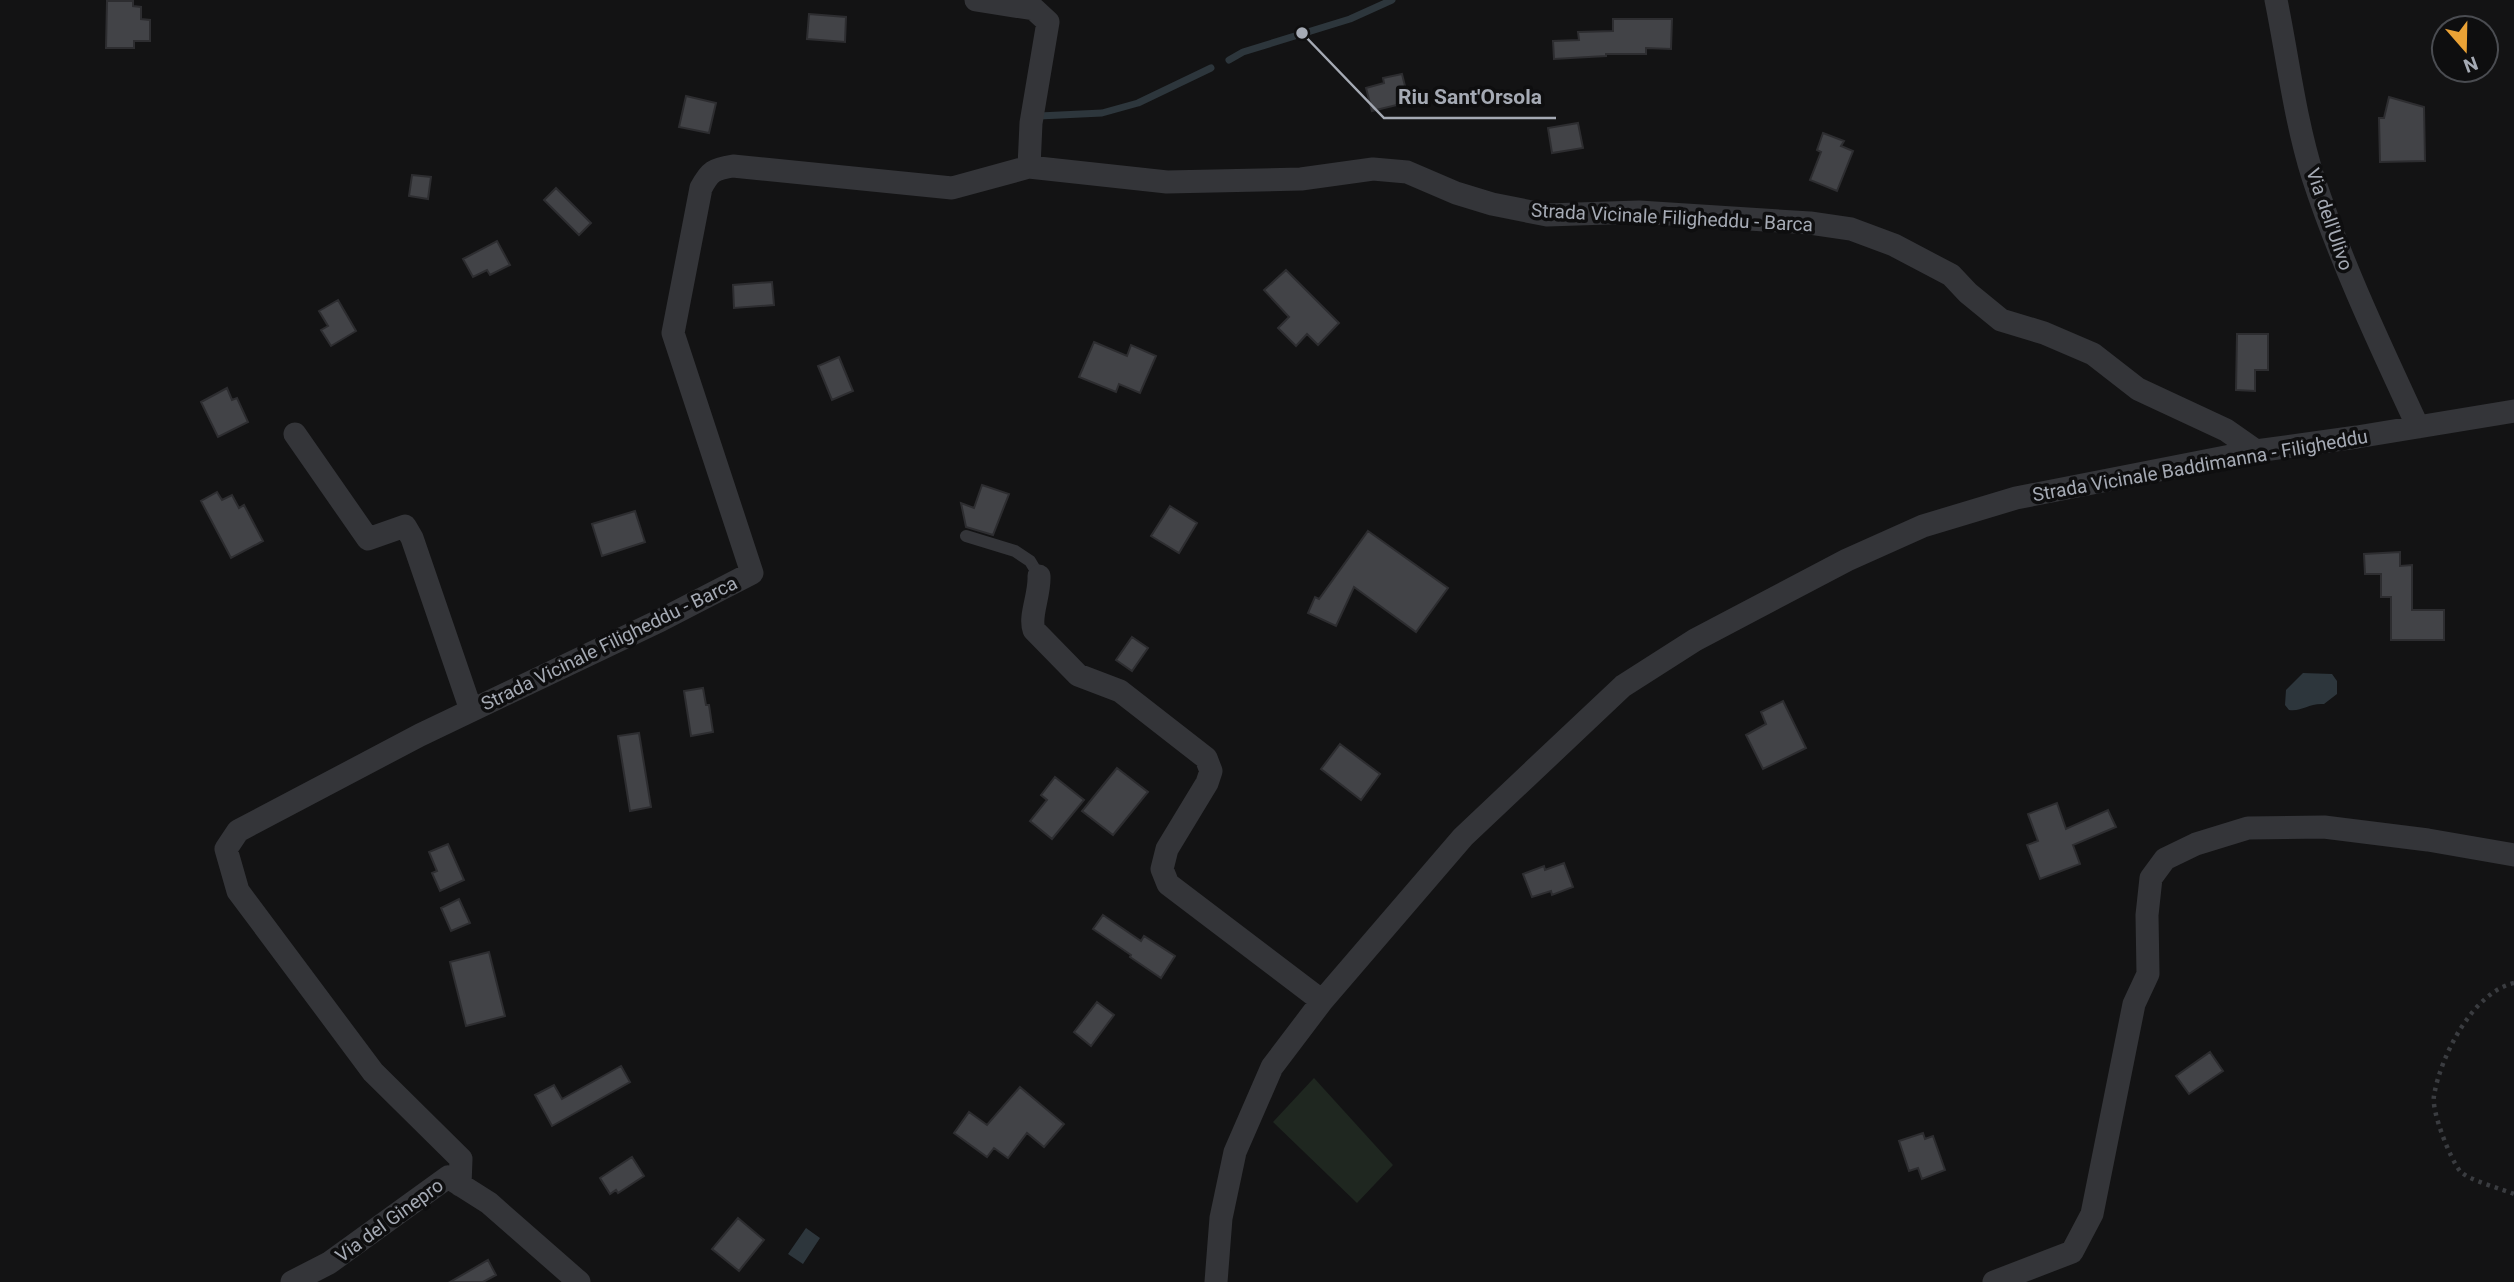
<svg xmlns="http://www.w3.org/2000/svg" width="2514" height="1282" font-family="Roboto,sans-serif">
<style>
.green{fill:#1f2720}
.water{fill:#2d363c}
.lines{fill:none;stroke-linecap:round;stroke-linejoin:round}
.stream{stroke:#2d363c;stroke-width:7}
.building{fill:#424347;stroke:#2d2d30;stroke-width:2}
.path{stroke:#3a3c40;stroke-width:4.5;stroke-dasharray:3.5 5;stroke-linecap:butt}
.lane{stroke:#343539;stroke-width:12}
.street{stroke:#343539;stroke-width:23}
.labels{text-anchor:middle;stroke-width:7;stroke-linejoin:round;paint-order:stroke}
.street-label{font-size:19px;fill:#a5aab4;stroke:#0e0e0f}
.leader{fill:none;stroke:#a5aab4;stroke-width:2.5}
.callout-dot{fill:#a5aab4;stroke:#0e0e0f;stroke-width:2.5}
.callout-label{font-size:21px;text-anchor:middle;font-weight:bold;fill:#a5aab4;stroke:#0e0e0f;stroke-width:7;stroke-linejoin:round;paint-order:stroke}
</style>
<rect width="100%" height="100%" fill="#131314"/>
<path class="green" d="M1314 1078 1393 1165 1357 1203 1273 1122Z"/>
<path class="water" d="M2303 673 2332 674 2337 681V694L2324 704C2308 703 2302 712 2289 710L2285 705 2286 690Z
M806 1228 820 1238 803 1264 788 1254Z"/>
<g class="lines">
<path class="stream" d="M1229 60 1243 52 1350 19 1392 0
M1039 116 1102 113 1138 103 1211 68"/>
</g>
<path class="building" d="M107 1H133V6L141 7V19L150 20V41H134V48H106Z
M809 14 846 17 845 42 807 39Z
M1613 19H1672L1671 49 1646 48V54H1606V56L1554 59 1553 41 1579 40 1578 32 1613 31Z
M1402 74 1409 102 1372 111 1366 88 1384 83 1383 78Z
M686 96 716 103 709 133 679 127Z
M2389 97 2424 107 2425 161 2380 162 2379 118H2384Z
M1578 123 1583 148 1552 153 1548 128Z
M1823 133 1844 141 1841 146 1853 151 1837 191 1810 180 1821 152 1817 150Z
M412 175 431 177 428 199 409 196Z
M556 188 591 223 579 235 544 200Z
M497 241 510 265 490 275 487 270 473 277 463 259Z
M1286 270 1339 323 1318 345 1307 334 1296 346 1278 328 1289 317 1264 290Z
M772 282 774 305 734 308 733 285Z
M338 300 356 331 331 346 321 330 328 326 319 311Z
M2237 334H2268V370H2255V391L2236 390Z
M1094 342 1127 356 1131 345 1156 356 1140 393 1119 384 1116 392 1079 377Z
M839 357 853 391 832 400 818 366Z
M227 388 232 400 237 398 248 422 218 437 201 402Z
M982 485 1009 494 993 535 966 527 961 503 974 508Z
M217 492 222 500 232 495 239 508 244 505 263 541 231 558 201 501Z
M1170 506 1197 523 1179 553 1151 536Z
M635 511 645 542 602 556 592 524Z
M1368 531 1448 588 1416 632 1354 587 1336 626 1308 613 1315 597 1319 599Z
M2400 552V566L2412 565V610H2444V640H2391V597H2381V574H2365L2364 554Z
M1132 637 1148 648 1132 671 1116 660Z
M703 688 706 705H709L713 732 691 736 684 691Z
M1783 701 1806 748 1763 769 1746 735 1766 724 1761 712Z
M639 733 651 807 630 811 618 736Z
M1340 744 1380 774 1361 800 1321 769Z
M1117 768 1148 792 1113 835 1082 811Z
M1055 777 1084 800 1052 839 1030 821 1047 800 1041 795Z
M2057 803 2066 829 2108 810 2116 827 2073 845 2080 864 2040 879 2027 845 2038 841 2028 814Z
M448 844 464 880 440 891 432 873 437 871 429 852Z
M1564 863 1573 887 1552 895 1551 891 1532 897 1523 874 1544 866 1545 870Z
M459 899 470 923 451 931 441 908Z
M1103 915 1141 941 1144 936 1175 956 1161 978 1130 957 1131 955 1093 929Z
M489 952 505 1016 466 1026 450 962Z
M1097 1002 1114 1015 1091 1046 1074 1032Z
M2210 1052 2223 1071 2189 1094 2176 1076Z
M621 1066 630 1082 552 1126 535 1095 554 1085 562 1099Z
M1020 1087 1064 1124 1044 1147 1027 1133 1008 1158 994 1148 987 1157 954 1133 969 1112 987 1125Z
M1923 1133 1925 1139 1933 1136 1945 1170 1922 1179 1918 1168 1909 1171 1899 1141Z
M632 1157 644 1176 618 1193 616 1190 610 1194 600 1178Z
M738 1218 764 1240 739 1271 712 1249Z
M488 1260 496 1275 483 1282H450Z"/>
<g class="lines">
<path class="path" d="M2514 983C2473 992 2440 1057 2434 1096 2431 1110 2450 1159 2460 1171 2468 1180 2502 1189 2514 1194"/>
<path class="lane" d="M966 536 1015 551 1030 561 1039 576"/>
<path class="street" d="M976 0 1034 9 1048 22 1031 123 1029 167
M2276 0C2288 59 2295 120 2313 177 2341 263 2380 345 2418 427
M295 434 368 539 405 526 412 538 471 710
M1039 576C1040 595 1029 616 1034 630L1078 675 1120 691 1206 758 1211 771 1207 783 1167 849 1162 869 1168 884 1322 1001
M460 1185 461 1159 373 1072 238 891 226 849 238 831 420 735 661 620 752 573 673 333 701 188C710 171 714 169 733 166L952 188 1029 167 1167 182 1301 179 1373 169 1407 172 1456 193 1492 204 1547 215 1639 212 1810 223 1851 229 1894 245 1951 275 1968 293 2001 320 2044 333 2093 354 2138 389 2226 430 2256 451
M292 1282 329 1263 448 1177 489 1203 579 1282
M1216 1282 1221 1218 1235 1152 1272 1067 1322 1001 1463 837 1623 686 1695 640 1847 560 1923 526 2016 498 2256 451 2357 437 2514 411
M1994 1282 2072 1252 2092 1214 2134 1004 2148 974 2147 915 2151 878 2165 859 2196 844 2248 828 2324 827 2428 840 2514 855"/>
</g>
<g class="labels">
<g class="street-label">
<text transform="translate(1672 217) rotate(3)" y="7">Strada Vicinale Filigheddu - Barca</text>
<text transform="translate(2330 219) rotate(71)" y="7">Via dell'Ulivo</text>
<text transform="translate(2200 465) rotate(-10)" y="7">Strada Vicinale Baddimanna - Filigheddu</text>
<text transform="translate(609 643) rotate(-26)" y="7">Strada Vicinale Filigheddu - Barca</text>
<text transform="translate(389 1220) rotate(-36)" y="7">Via del Ginepro</text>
</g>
</g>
<path class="leader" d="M1302 33L1384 118H1556"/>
<circle class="callout-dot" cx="1302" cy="33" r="7"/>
<g class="callout-label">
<text x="1470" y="104">Riu Sant'Orsola</text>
</g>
<g transform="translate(2465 49) rotate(160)"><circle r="33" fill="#0e0e0f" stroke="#4a4c51" stroke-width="2"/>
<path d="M0-5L12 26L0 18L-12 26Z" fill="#eaa235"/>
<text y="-10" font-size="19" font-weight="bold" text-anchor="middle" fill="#a5aab4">N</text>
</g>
</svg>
